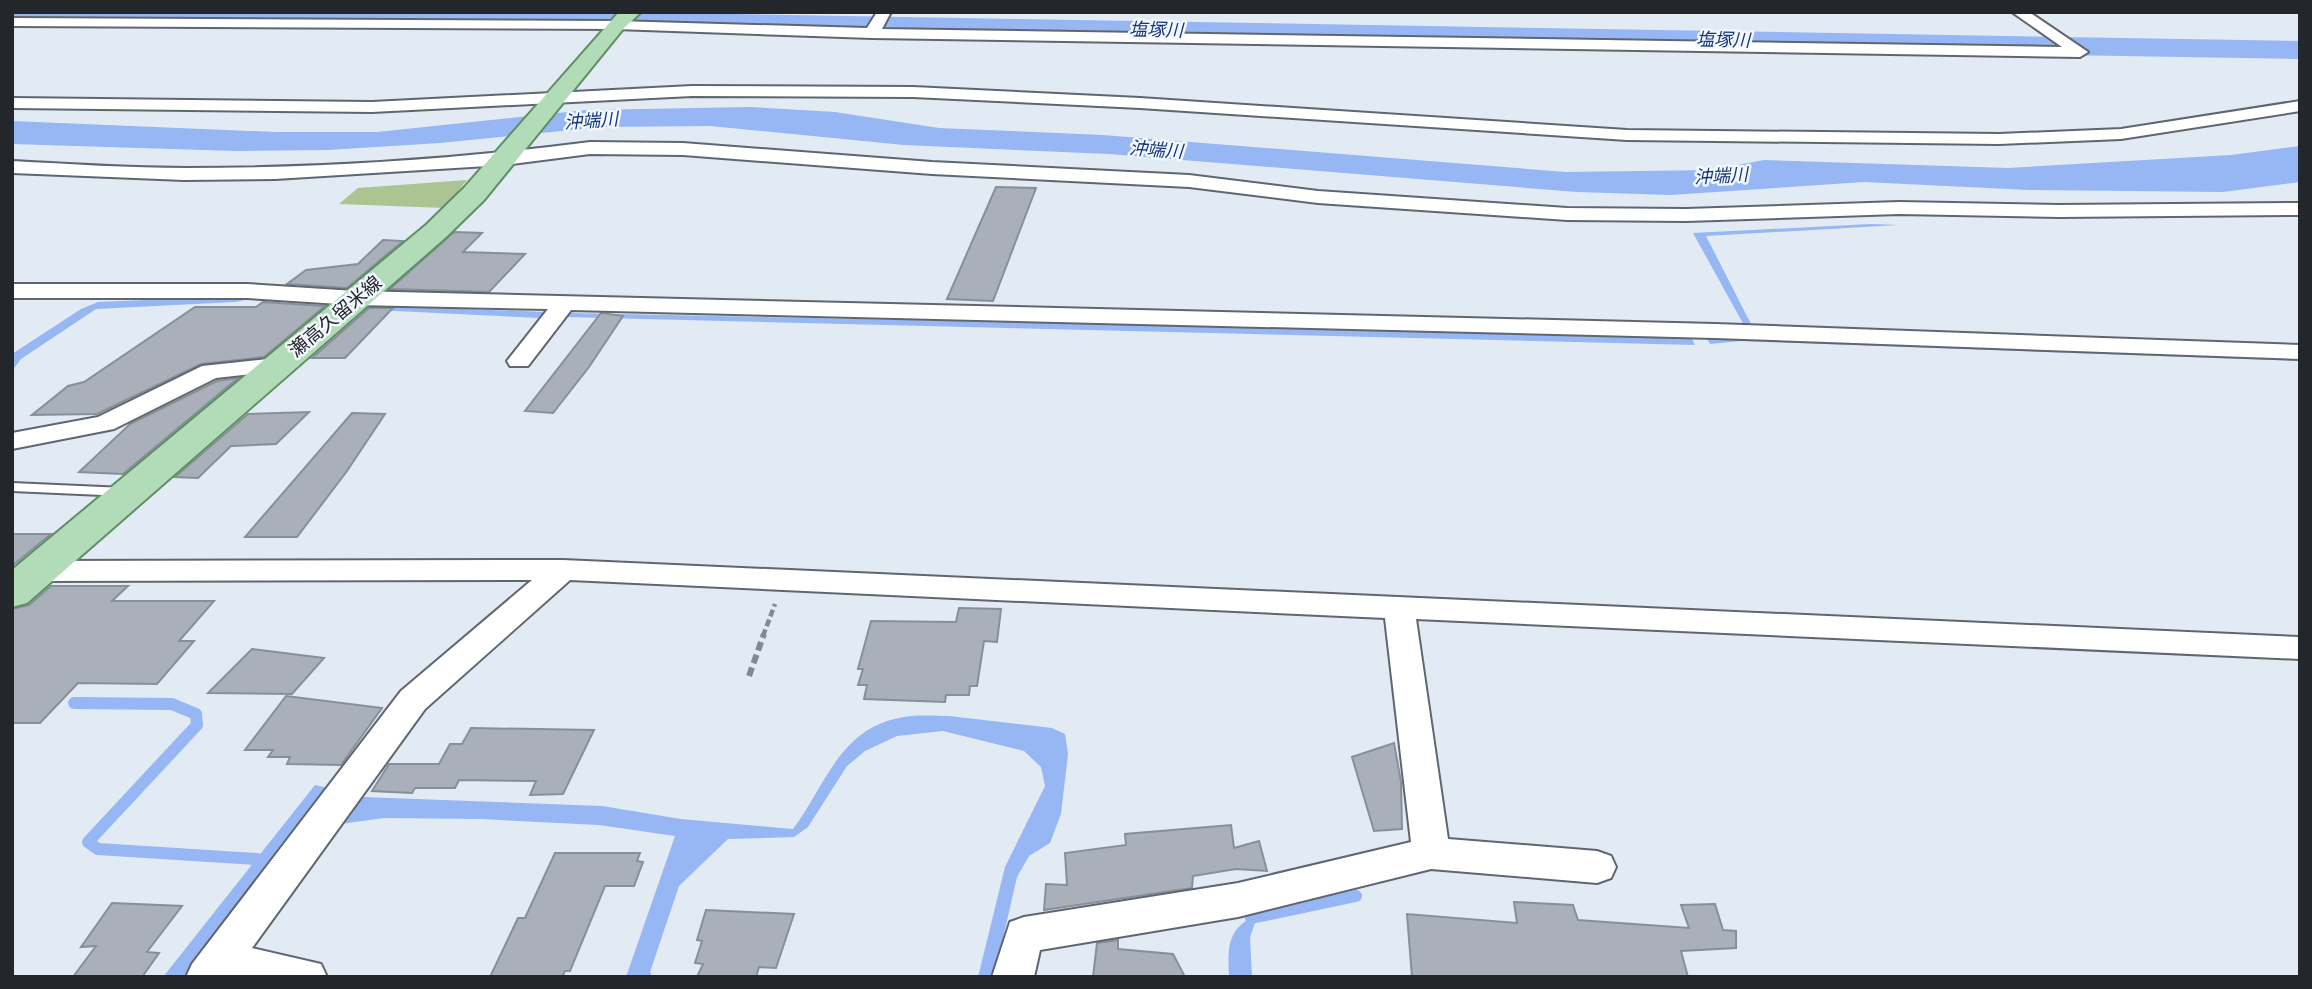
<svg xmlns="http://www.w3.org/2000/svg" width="2312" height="989" font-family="Montserrat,'Noto Sans JP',sans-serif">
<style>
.green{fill:#abc491}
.water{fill:#96b7f4}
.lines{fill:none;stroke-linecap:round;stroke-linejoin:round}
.stream{stroke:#96b7f4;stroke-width:12}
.river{fill:#96b7f4;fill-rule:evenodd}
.building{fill:#a9b0ba;stroke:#878f98;stroke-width:2}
.lane-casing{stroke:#60666f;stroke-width:4}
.street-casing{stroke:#60666f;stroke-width:4}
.primary-casing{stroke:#5e8d66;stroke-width:4}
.path-far1{stroke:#838990;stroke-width:4.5;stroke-dasharray:7 3.5;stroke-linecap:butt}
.path{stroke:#838990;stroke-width:6;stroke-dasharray:9 4.5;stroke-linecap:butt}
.lane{fill:#fff;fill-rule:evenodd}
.street{fill:#fff;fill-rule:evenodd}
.primary{fill:#b1dcb7;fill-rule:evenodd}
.labels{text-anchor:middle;stroke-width:5;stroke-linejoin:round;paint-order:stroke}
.far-water-label{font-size:18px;font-style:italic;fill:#13367a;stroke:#f2f7fd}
.street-label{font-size:19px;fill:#23262a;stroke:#f2f7fd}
</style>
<rect width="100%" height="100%" fill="#e2eaf4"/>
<path class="green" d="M467 180 445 208 339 204 358 188Z"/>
<path class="water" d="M751 107 835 112 939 128 1103 135 1566 172 1712 170 1764 160 2008 168 2231 155 2300 146V182L2223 192 2029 190 1864 182 1671 195 1577 192 1109 154 904 145 710 126 602 127 440 143 327 150 236 151 12 144V121L276 132H377L586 110Z
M1871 224 1898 225 1706 236 1753 328 1745 327 1693 233Z
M246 296 245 300 235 302 96 309 21 359 12 371V354L81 309 98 302Z
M362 305 546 312 539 318 354 309Z
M569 313 1683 336 1691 337 1695 345 565 317Z
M1705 336 2300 358V361L1740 341 1710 344Z
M949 716 1052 728 1065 734 1068 754 1061 814 1050 843 1029 856 1017 877 994 977H978L1005 867 1045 786 1041 767 1024 751 943 731 897 736 865 751 847 766 808 827 794 837 728 839 679 886 650 972 652 977H626L675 836 599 825 480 819 384 818 304 829 187 977H163L315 785 364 797 602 806 681 819 793 829C826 785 839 730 899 718 915 714 933 716 949 716Z
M1251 918 1256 920 1250 937 1252 977H1229C1228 952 1226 931 1251 918Z"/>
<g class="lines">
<path class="stream" d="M74 703 172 704 196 714 197 725 88 842 98 849 257 859
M1251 918 1356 896"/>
<path class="river" d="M12 12H617L2300 41V59L609 30 12 27Z"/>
</g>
<path class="building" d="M996 187 1036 188 993 301 947 299Z
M454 232 482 233 463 252 525 254 489 292 390 289Z
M383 240 403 241 347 288 287 284 306 270 358 264Z
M263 302 325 306 264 357 201 364 97 414 32 415 68 386 84 382 195 307H256Z
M369 308H393L345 358H312Z
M601 313 623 316 589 367 553 413 525 411Z
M238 378 123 474 79 472 130 424 217 381Z
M309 412 276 444 231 446 198 478 175 477 248 414Z
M352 413 385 414 347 471 297 537H245Z
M12 534H51L12 566Z
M51 586H128L112 601H214L179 641H194L157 684 78 683 40 723H12V609L29 605Z
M959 608 1001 609 997 642 984 641 977 686H970L969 695H946L945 702 864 699 867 685H858L863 669H858L871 621 956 622Z
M252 649 324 658 292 694 208 693Z
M286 696 382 708 341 765 287 764 290 757H268L273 750H245Z
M471 728 594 730 563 794 530 795 536 781 459 780 455 788H415L412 793 372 791 389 764H439L450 744H462Z
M1394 743 1401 782 1402 829 1374 831 1352 757Z
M1231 825 1234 848 1259 841 1267 871 1236 869 1193 876 1192 888 1044 910 1046 884 1067 885 1065 853 1126 845 1125 834Z
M555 853H640L637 861 643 862 634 886H605L570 971H565L562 977H490L518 918H525Z
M1514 902 1573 905 1578 920 1689 928 1681 905 1715 904 1723 930 1736 931V948L1681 951 1688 977H1412L1407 914 1517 923Z
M112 903 182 906 147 952 159 953 142 977H73L96 946 81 947Z
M706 910 794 914 776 968 759 967 756 977H697L703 964 695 963 702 941 697 940Z
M1118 940V949L1173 954 1185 977H1093L1097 943Z"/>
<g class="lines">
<g class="lane-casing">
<path id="lane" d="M12 483 125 488 132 492 125 496 12 491Z"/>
</g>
<g class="street-casing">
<path id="street" d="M877 12H891L882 29 2062 47 2012 12H2029L2088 52 2080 57 872 38 616 29 12 26V18L616 21 867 28Z
M692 86 913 87 1140 98 1627 130 1999 134 2121 129 2300 101V111L2121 139 1999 144 1627 140 1140 108 913 97 692 96 372 112 12 108V98L372 102Z
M590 142 683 143 932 162 1189 175 1318 191 1567 208 1686 209 1899 202 2059 205 2300 203V215L2059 217 1899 214 1686 221 1567 220 1318 203 1189 187 932 174 683 155 590 154 504 165 275 179 184 180 12 173V161C70 164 129 168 187 168 322 168 457 159 590 142Z
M12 284H247L355 291 1715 324 2300 345V359L1715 338 571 310 528 366H510L507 361 548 309 355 305 247 298H12Z
M278 358 287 360 290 365 287 370 216 378 114 429 12 449V433L98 417 202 366Z
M563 560 2300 637V659L1416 619 1448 839 1597 851 1611 856 1616 867 1611 878 1597 883 1431 869 1238 917 1040 950 1034 977H992L1010 922 1024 917 1238 883 1411 842 1385 618 570 580 425 709 252 948 321 964 327 977H186L192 964 401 691 532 580 38 581 27 578 23 571 27 564 38 561Z"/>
</g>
<g class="primary-casing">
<path id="primary" d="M619 12H641L623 29 484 200 446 237 27 603 12 607V570L426 225 464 188Z"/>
</g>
<path class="path-far1" d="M763 636 775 604"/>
<path class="path" d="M749 676 764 634"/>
<use href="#lane" class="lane"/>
<use href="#street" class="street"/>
<use href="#primary" class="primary"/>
</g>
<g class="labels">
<g class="far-water-label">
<text transform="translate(1156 30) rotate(1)" y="6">塩塚川</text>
<text transform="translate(1723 40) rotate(1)" y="6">塩塚川</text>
<text transform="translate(591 121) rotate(-4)" y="6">沖端川</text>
<text transform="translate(1156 150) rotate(4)" y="6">沖端川</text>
<text transform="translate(1721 176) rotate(-3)" y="6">沖端川</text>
</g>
<g class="street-label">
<text transform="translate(335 316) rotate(-40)" y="7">瀬高久留米線</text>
</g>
</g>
<rect width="2312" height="989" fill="none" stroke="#23262a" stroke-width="28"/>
</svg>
